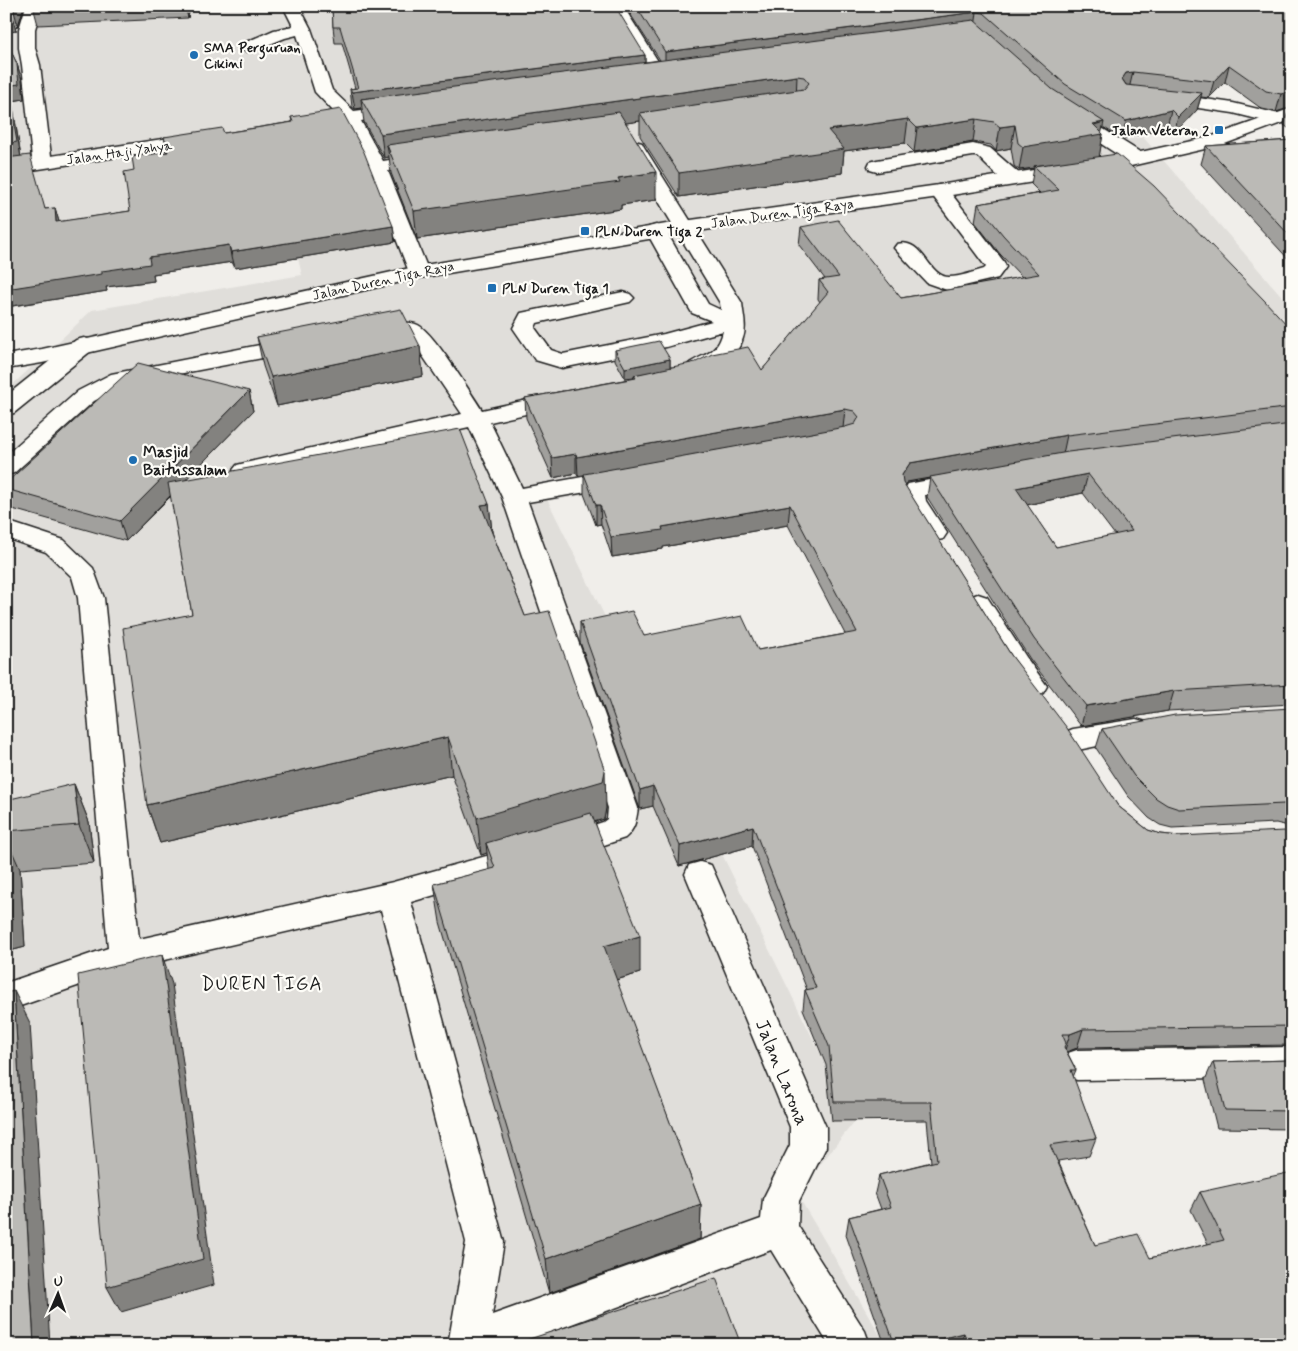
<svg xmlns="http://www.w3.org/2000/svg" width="1298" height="1351" font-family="Mynerve,sans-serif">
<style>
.built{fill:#e0deda}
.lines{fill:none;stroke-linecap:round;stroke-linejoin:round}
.minor-casing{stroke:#1c1c1c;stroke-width:3}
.major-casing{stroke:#1c1c1c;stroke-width:3}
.minor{fill:#fdfcf7;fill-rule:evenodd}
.major{fill:#fdfcf7;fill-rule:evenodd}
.wall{fill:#a1a09d;stroke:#1c1c1c;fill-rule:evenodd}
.shaded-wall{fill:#83827f;stroke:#1c1c1c}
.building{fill:#bbbab6;stroke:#1c1c1c;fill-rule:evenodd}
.poi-dot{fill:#1f6fb2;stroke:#fdfcf7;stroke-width:2}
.labels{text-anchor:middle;stroke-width:4.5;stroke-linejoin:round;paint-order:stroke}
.far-poi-label{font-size:14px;font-weight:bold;fill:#1c1c1c;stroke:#fdfcf7;text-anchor:start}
.far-street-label{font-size:14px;fill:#1c1c1c;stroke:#fdfcf7}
.poi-label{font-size:16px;font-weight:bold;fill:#1c1c1c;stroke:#fdfcf7;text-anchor:start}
.quarter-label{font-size:19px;letter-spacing:1px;fill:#1c1c1c;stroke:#fdfcf7}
.near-street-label{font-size:19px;fill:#1c1c1c;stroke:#fdfcf7}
</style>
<rect width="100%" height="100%" fill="#f0eeea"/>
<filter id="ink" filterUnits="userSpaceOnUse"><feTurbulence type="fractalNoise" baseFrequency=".02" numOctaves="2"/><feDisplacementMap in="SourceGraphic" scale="10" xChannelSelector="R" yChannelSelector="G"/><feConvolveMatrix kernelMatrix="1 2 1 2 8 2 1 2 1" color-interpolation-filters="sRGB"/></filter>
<g filter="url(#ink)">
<path class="built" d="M6 6H336L363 99 938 33 1050 153 1143 137 1292 308V316L843 364 893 444 548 501 854 1122 797 1194 886 1345H6V391L92 310 302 275 282 193 6 242Z"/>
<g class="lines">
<g class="minor-casing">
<path id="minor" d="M26 6H42L35 29V48L40 65 51 156 202 133 209 135 211 139 209 143 6 174V162L32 158 22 65 19 48V29Z
M283 6H299L311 29 332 90 354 111 400 105 406 106 409 110 406 114 361 121 383 161 427 154 434 156 436 160 434 164 388 171 429 272 426 276 419 278 412 276 409 272 368 167 344 123 309 128 303 127 300 123 303 119 336 114 315 92 297 35 285 38 250 52 244 51 242 47 244 43 274 30 293 26Z
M607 6H623L668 77 665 81 659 82 653 81Z
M1163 93 1233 103 1283 115 1286 119 1283 123 1277 124 1233 113 1157 102 1154 98 1157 94Z
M1072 112 1078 113 1143 154 1145 158 1143 162 1136 164 1129 162 1066 121 1063 117 1066 113Z
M635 141 642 143 644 147 742 303C743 314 747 327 743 338 737 359 707 381 685 376L682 371C694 353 717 360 723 331L666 347 562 368 535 360 513 328 521 313 623 292 630 294 634 298 630 302 537 323 535 328 551 350 563 354 664 334 712 321 692 313 689 308 646 231 649 227 656 225 663 227 666 231 708 304 721 310 720 303 626 147 628 143Z
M973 144 990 148 1021 175 1024 179 1021 183C1004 187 989 167 977 156H973L877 172 870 170 868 166 870 162 877 160Z
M939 185 946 187 1004 262 1006 267 998 278 947 290 927 283 894 248 897 244C923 237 928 277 949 277 960 277 973 272 984 269L986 267 929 191 932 187Z
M375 324C387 324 407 320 418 325 434 333 470 392 482 410L563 392 571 394 574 399 571 404 490 422 522 488 621 470 630 473 633 478 630 483 621 486 528 502 638 808C636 821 635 829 625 838L565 858 554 854 550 846 554 838 603 822 607 819 608 808 502 497 469 427 245 477 237 475 233 470 237 465 245 463 462 414 418 349 405 336H375L367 335 364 330 367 325Z
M84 338 92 340 95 345 92 350 14 413 6 415V396L76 340Z
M296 338 304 340 307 345 304 350 126 384 94 401 14 473 6 475V455L78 391 111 374Z
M966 473 975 476 978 481 975 486 925 495 926 501 947 533 943 539 934 541 925 539 902 501 901 495 908 484Z
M6 521 64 540 93 568 104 598 139 939 393 882 526 845 537 849 541 857 537 865 411 902 504 1242 492 1315 761 1219 763 1199 790 1145V1127L685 874 689 865 700 862 711 865 715 874 826 1127V1147L799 1201 798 1226 865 1331 870 1345H829L771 1250 515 1345H448L466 1242 381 910 126 969 6 1011V983L108 948 78 598 72 577 46 552 6 538Z
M978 594 987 597 1028 660 1047 686 1043 693C1036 695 1031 697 1024 693 1012 686 975 619 965 603L969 597Z
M1136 719 1146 722 1150 729 1146 736 1073 751 1063 747 1059 740 1063 733 1073 729Z
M1292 1047V1077L1077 1080 1065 1076 1060 1065 1065 1054 1077 1050Z"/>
</g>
<g class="major-casing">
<path id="major" d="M1292 108V119L1222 145 1122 168 939 197 684 233 419 278 42 363 6 369V355L42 349 419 266 684 221 939 185 1122 156 1210 137Z"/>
</g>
<use href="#minor" class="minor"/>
<use href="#major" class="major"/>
</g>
<path class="wall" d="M6 6H24L18 26 15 27 16 31Z
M35 6H190L188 18 38 25 34 10Z
M332 6 645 55V62L660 60 625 6H1292V131L1284 125 1289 108 1276 112 1262 109 1225 82 1209 98 1201 97 1197 110 1174 134 1167 127 1122 139 1103 127 1101 132 1103 134 1099 156 1289 327 1292 328V704L1168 711 1081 726 1030 659 927 497 930 478 907 482 905 486 1011 655 1118 806 1148 830 1161 834 1179 836 1289 835 1292 836V1045L1077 1048 1067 1052 1076 1070 1073 1077 1096 1138 1089 1156 1058 1161 1095 1245 1150 1258 1208 1244 1191 1210 1200 1192 1292 1345H885L846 1235 849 1217 881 1209 875 1193 879 1175 931 1162 927 1120 832 1121 826 1065 803 1009 805 990H807L752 846 679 866 653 806 640 809 580 642V622L644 636 758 650 845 634 788 525 663 547V549L612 557 601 524 596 525 584 494V475L578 476 576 473 553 478 526 418 525 398 634 378V377L625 378 615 360V350L670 359V367L762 370 820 302 818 299 819 280 825 279 799 245 801 227 901 298 1022 277 1000 254 975 222 978 204 1040 193 1031 184 1034 168 1019 170 1014 166 1011 148 996 151 991 145 973 142 914 152 905 143 844 151 842 173 679 197 640 136V121L626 123 656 200 621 205V209L417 239 391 173 389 157 384 158 364 122 362 108 355 109 352 107 350 89 355 88 342 43H335L333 27ZM1083 493 1115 535 1056 547 1027 505Z
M6 40 17 64 22 80 24 99 12 101 21 157 45 209 55 208 59 222 130 211 134 170 167 152 164 137 224 133 292 122 291 117 393 226 395 242 235 268 232 262 153 274 154 281 106 287 107 291 6 307Z
M1292 140V263L1201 164 1206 146Z
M257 337 420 346 423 376 277 406 263 366Z
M249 391 253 411 186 479 489 504 492 532 525 616 606 808 604 819 595 822 640 973 616 980 701 1205 700 1239 549 1293 440 922 434 884 489 870 487 853 481 855 452 775 160 843 147 805 192 614 171 496 126 541 9 508 6 502V483Z
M1292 708V827L1276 823 1172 828 1160 825 1149 818 1128 796 1096 748 1102 729Z
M74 784 89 822 94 863 20 869 25 947 6 952V831Z
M1292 1060V1129L1217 1128 1205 1080 1213 1062Z"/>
<path class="shaded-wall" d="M15 6H24L18 26 14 11Z
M185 6H190L188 18Z
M977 12 975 28 665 69V52Z
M12 16 16 31 6 33V17Z
M645 55V72L361 99 362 108 355 109 352 92Z
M17 64 22 80 24 99 12 101 21 158 6 160 7 86Z
M1229 65 1225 82 1209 98 1214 81Z
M1133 72 1129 89 1122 79 1126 73Z
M797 76 796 99 640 113V121L392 157 387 145 389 157 384 158 381 134Z
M1292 91V107L1276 112 1281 94Z
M1202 93 1197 110 1174 134 1178 117Z
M1171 110 1167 127 1122 139 1126 121Z
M908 119 905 143 844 151 842 173 679 197V173L828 130Z
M976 119 973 142 914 152 917 128Z
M1104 122 1101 135 1103 134 1099 158 1034 166V168L1019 170 1023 147Z
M1015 125 1011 148 996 151 1000 127Z
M656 172V200L621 205V209L417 239 414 211Z
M55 208 60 225 56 222Z
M393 226 395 242 235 268 231 252Z
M229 245 232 262 153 274 154 281 106 287 107 291 6 307V289L102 271 149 257Z
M420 346 423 376 277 406 271 377Z
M670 359V369L634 375V377L625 378V368Z
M249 391 253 411 126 541 120 521Z
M845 409 843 428 578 476 577 457Z
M1067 435 1063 454 907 482 899 494 902 475 910 463Z
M576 454V473L553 478 552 458Z
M1088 474 1083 493 1012 508 1016 488Z
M489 504 493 541 481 505Z
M596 505H600L601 524 596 525Z
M790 505 788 525 663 547V549L612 557 611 537 662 527Z
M1174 691 1168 711 1081 726 1086 706Z
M448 737 452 775 160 843 147 805Z
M605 771 606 808 604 819 490 852 486 843 487 853 481 855 477 818Z
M74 784 89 822 94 863 79 825Z
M653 786V806L640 809V790Z
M753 826 752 846 679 866 680 846Z
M6 838 20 869 25 947 6 952Z
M640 936V973L605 983 604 946Z
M162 955 172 984 214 1285 121 1312 107 1287Z
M14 991 30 1023 50 1345H34Z
M1083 1029 1077 1048 1064 1053 1070 1034Z
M701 1205 700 1239 549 1293 546 1259Z
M964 1333 960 1345H915Z"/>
<path class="building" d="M6 6H15L14 11 10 12 12 16 6 17Z
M35 6H123L34 10Z
M332 6H615L645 55 352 92 350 89 358 88 340 27H333Z
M636 6H1292V91L1281 94 1266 91 1229 65 1214 81 1133 72 1126 73 1122 79 1126 85 1202 93 1178 117 1171 110 1126 121 1065 84 984 13 977 12 665 52Z
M974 20 1052 89 1104 122 1093 124 1103 134 1023 147 1018 143 1015 125 1000 127 994 122 976 119 917 128 908 119 828 130 844 149 679 173 640 113 804 89 809 83 804 77 797 76 381 134 361 99Z
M6 40 17 64 19 84 7 86 17 142 6 144Z
M341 109 364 152 393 226 231 252 229 245 149 257 150 264 102 271V274L6 289V158L30 155 45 209 55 208 56 222 130 211 124 172 134 170 132 157 168 152 164 137 222 128 224 133 293 122 291 117Z
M619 112 656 172 618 178 620 182 414 211 387 145Z
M1292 140V238L1206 146Z
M1117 154 1154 186 1264 300 1289 327 1292 328V407L1067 435 910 463 902 475 903 482 1011 655 1067 728 1118 806 1148 830 1161 834 1179 836 1284 831 1289 835 1292 836V1026L1083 1029 1070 1034H1062L1066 1043 1064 1047 1076 1070H1071L1096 1138 1050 1145 1095 1245 1138 1234 1150 1258 1224 1240 1200 1192 1292 1172V1345H969L964 1333 915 1345H895L849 1217 891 1207 879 1175 937 1161 931 1102H834L829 1046 805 990 816 988 753 826 680 846 653 786 640 790 580 622 632 611 644 636 742 616 758 650 857 632 790 505 662 527 663 530 611 537 600 505H596L584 474 845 427 855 424 859 417 854 411 845 409 577 457 576 454 552 458 525 398 636 378 634 375 696 362 712 354 748 347 762 370 828 292 819 280 839 277 801 227 838 220 901 298 1039 274 1003 235 978 204 1059 190 1034 166Z
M401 309 420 346 271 377 257 337Z
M659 341 670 359 625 368 615 350Z
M138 363 249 391 120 521 6 489V483Z
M1292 424V684L1174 691 1086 706 1034 639 930 477 1068 452ZM1088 474 1132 531 1056 547 1016 488Z
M460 429 489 504 481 505 525 616 549 611 605 771 603 781 477 818 448 737 147 805 123 628 192 614 168 483Z
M1292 708V805L1284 804 1179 809 1167 805 1156 798 1134 776 1102 729 1175 715Z
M74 784 79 825 6 831V800Z
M591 813 640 936 604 946 701 1205 546 1259 434 884 495 868 486 843Z
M6 882 8 910H6Z
M162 955 203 1259 107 1287 78 975Z
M14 991 34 1345H6V993Z
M1292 1060V1111L1225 1110 1213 1062Z
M716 1278 741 1345H511Z"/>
</g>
<g class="poi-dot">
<circle cx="194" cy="55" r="5"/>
<rect x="1214" y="125" width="10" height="10" rx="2.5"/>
<rect x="580" y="226" width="10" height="10" rx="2.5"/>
<rect x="487" y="283" width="10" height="10" rx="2.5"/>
<circle cx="133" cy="460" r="5"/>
</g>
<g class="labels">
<g class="far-poi-label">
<text x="204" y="52">SMA Perguruan<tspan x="204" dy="16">Cikini</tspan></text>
<text x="1209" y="135" text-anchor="end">Jalan Veteran 2</text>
<text x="595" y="236">PLN Duren Tiga 2</text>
<text x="502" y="293">PLN Duren Tiga 1</text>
</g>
<g class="far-street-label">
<text transform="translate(119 152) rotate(-8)" y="5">Jalan Haji Yahya</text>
<text transform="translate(782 213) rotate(-8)" y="5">Jalan Duren Tiga Raya</text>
<text transform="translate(383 280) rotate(-12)" y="5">Jalan Duren Tiga Raya</text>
</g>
<g class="poi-label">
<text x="143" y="457">Masjid<tspan x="143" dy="18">Baitussalam</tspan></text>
</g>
<g class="quarter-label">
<text x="262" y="990">DUREN TIGA</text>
</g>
<g class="near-street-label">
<text transform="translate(783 1072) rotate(68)" y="7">Jalan Larona</text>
</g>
</g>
<rect width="1298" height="1351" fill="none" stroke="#fdfcf7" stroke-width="25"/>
<rect x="12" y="12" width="1273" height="1326" fill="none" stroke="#1c1c1c" stroke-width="2" filter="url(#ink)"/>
<g transform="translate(58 1294) rotate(2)" stroke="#fdfcf7" stroke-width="4" paint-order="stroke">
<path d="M0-4L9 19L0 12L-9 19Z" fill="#1c1c1c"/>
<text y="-8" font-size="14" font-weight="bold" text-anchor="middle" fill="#1c1c1c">U</text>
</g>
</svg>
